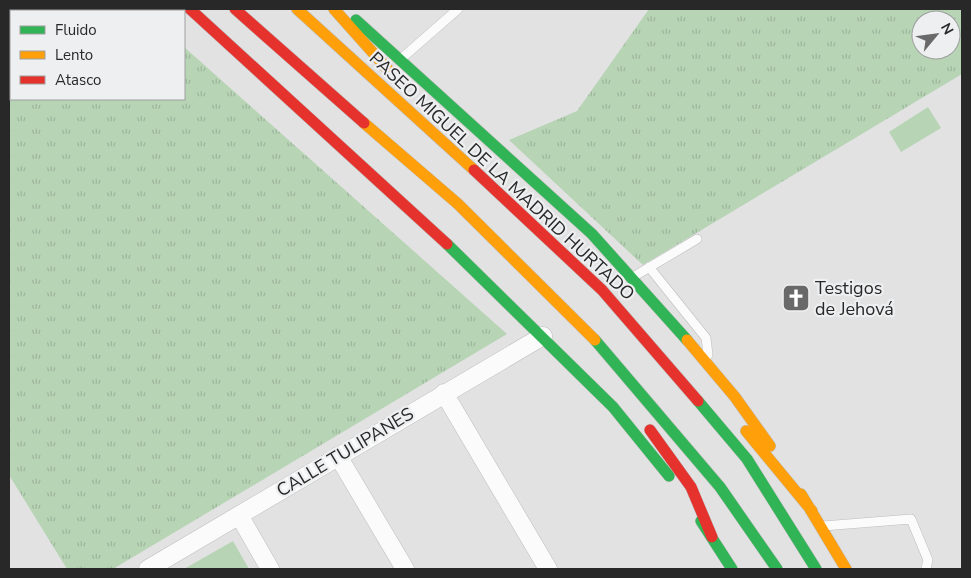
<svg xmlns="http://www.w3.org/2000/svg" width="971" height="578" font-family="'Nunito Sans',sans-serif">
<style>
.grass{fill:url(#grass-tufts);fill-rule:evenodd}
.pitch{fill:#b7d4b5}
.lines{fill:none;stroke-linecap:round;stroke-linejoin:round}
.lane-casing{stroke:#bdbdbd;stroke-width:10}
.street-casing{stroke:#bdbdbd;stroke-width:19}
.fast-casing{stroke:#bdbdbd;stroke-width:12}
.slow-casing{stroke:#bdbdbd;stroke-width:12}
.jam-casing{stroke:#bdbdbd;stroke-width:12}
.lane{stroke:#fbfbfb;stroke-width:9}
.street{stroke:#fbfbfb;stroke-width:18}
.fast{stroke:#30b455;stroke-width:11}
.slow{stroke:#ff9f0a;stroke-width:11}
.jam{stroke:#e5322d;stroke-width:11}
.labels{text-anchor:middle;stroke-width:4.5;stroke-linejoin:round;paint-order:stroke}
.street-label{font-size:18px;fill:#282829;stroke:#eeeff0}
.poi-label{font-size:18px;fill:#282829;stroke:#eeeff0;text-anchor:start}
</style>
<defs>
<pattern id="grass-tufts" width="24" height="20" patternUnits="userSpaceOnUse" patternTransform="scale(1.25)"><rect width="24" height="20" fill="#b7d4b5"/><path d="M3 7l-1-3M5 7V3M7 7l1-3M15 17l-1-3M17 17v-4M19 17l1-3" fill="none" stroke="#9db69c"/></pattern>
</defs>
<rect width="100%" height="100%" fill="#e2e2e2"/>
<path class="grass" d="M9 9H140L143 11H11V99H184V47L507 334 113 569H67L9 475Z
M649 9H962V74L643 265 509 140 577 111ZM921 20H951V50H921Z"/>
<path class="pitch" d="M928 107 941 128 901 152 889 132Z
M233 541 249 569H184Z"/>
<g class="lines">
<g class="lane-casing">
<path id="lane" d="M402 58 458 9
M649 267 706 338 708 355
M633 277 697 239
M823 526 911 519 928 560 926 569"/>
</g>
<g class="street-casing">
<path id="street" d="M444 393 548 569
M338 456 405 569
M239 515 270 569
M148 569 543 336"/>
</g>
<g class="fast-casing">
<path id="fast" d="M356 20 592 234 687 340
M447 244 613 407 669 476
M595 340 720 487 777 569
M698 401 747 459 816 569
M701 521 732 569"/>
</g>
<g class="slow-casing">
<path id="slow" d="M297 9 474 170
M334 9 391 73
M364 123 458 204 595 340
M687 340 735 397 770 446
M746 431 812 511
M801 494 846 569"/>
</g>
<g class="jam-casing">
<path id="jam" d="M190 9 447 244
M235 9 364 123
M474 170 602 290 698 401
M650 430 691 487 712 537"/>
</g>
<use href="#lane" class="lane"/>
<use href="#street" class="street"/>
<use href="#fast" class="fast"/>
<use href="#slow" class="slow"/>
<use href="#jam" class="jam"/>
</g>
<defs>
<g id="church-square" transform="scale(1.4375)"><rect x="-9" y="-9" width="18" height="18" rx="4" fill="#69696a" stroke="#eeeff0"/><path d="M-1.2-6h2.4v3.5h3.3v2.4h-3.3V6h-2.4V-.1h-3.3v-2.4h3.3Z" fill="#fff"/></g>
</defs>
<g fill-rule="evenodd">
<use href="#church-square" x="796" y="298"/>
</g>
<g class="labels">
<g class="street-label">
<text transform="translate(502 176) rotate(43)" y="6">PASEO MIGUEL DE LA MADRID HURTADO</text>
<text transform="translate(345 452) rotate(-31)" y="6">CALLE TULIPANES</text>
</g>
<g class="poi-label">
<text x="815" y="294">Testigos<tspan x="815" dy="21">de Jehová</tspan></text>
</g>
</g>
<rect width="971" height="578" fill="none" stroke="#282829" stroke-width="20"/>
<rect x="10" y="10" width="175" height="90" fill="#eeeff0" stroke="#9f9fa0"/>
<rect x="20" y="26" width="25" height="8" fill="#30b455" stroke="#9f9fa0"/>
<text x="55" y="35" font-size="15" fill="#282829">Fluido</text>
<rect x="20" y="51" width="25" height="8" fill="#ff9f0a" stroke="#9f9fa0"/>
<text x="55" y="60" font-size="15" fill="#282829">Lento</text>
<rect x="20" y="76" width="25" height="8" fill="#e5322d" stroke="#9f9fa0"/>
<text x="55" y="85" font-size="15" fill="#282829">Atasco</text>
<g transform="translate(936 35) rotate(61)"><circle r="24" fill="#eeeff0" stroke="#9f9fa0"/>
<path d="M0-4L9 19L0 12L-9 19Z" fill="#69696a"/>
<text y="-8" font-size="14" font-weight="bold" text-anchor="middle" fill="#282829">N</text>
</g>
</svg>
